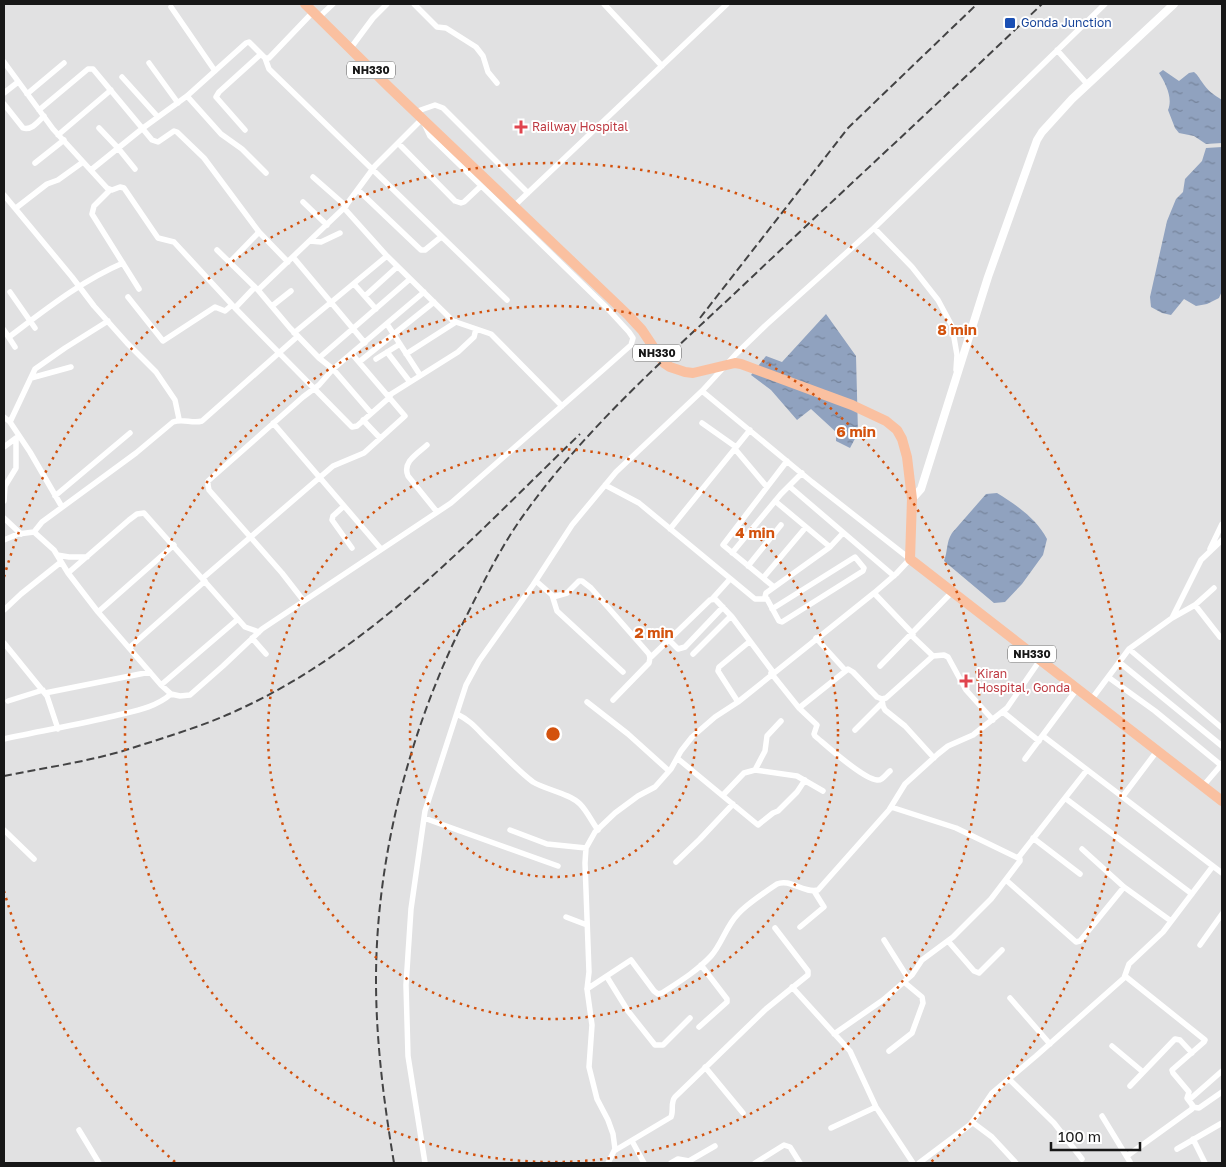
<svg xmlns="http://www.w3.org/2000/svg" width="1226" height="1167" font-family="'Golos Text',sans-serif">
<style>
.water{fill:url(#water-ripples)}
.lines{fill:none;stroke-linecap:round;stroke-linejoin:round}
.minor{stroke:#fff;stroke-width:5.5}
.tertiary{stroke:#fff;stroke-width:8}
.trunk{stroke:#fac0a0;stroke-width:10}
.rail{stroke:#434344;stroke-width:2;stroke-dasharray:8 4;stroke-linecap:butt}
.ring{fill:none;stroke:#d3520d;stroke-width:2.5;stroke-dasharray:2.5 5}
.transit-dot{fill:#1a4fb4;stroke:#fff;stroke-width:2}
.health-dot{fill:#e0444e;stroke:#fff;stroke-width:2}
.labels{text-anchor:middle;stroke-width:4;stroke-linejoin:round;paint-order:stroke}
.shield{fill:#fff;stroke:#5d5d5d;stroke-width:1}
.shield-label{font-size:11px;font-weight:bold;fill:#171717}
.transit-label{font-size:12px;fill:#164399;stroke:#fff;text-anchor:start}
.health-label{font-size:12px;fill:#be3a42;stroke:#fff;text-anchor:start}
.centre{fill:#d3520d;stroke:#fff;stroke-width:2.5}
.ring-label{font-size:15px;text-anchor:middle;font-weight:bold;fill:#d3520d;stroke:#fff;stroke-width:4;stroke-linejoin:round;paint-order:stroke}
</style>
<defs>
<pattern id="water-ripples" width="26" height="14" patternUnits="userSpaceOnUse" patternTransform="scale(1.25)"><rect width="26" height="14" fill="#90a2bf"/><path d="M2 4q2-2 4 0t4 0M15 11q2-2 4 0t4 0" fill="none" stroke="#75839a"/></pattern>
</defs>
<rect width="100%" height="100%" fill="#e1e1e2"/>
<path class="water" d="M1163 70 1179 81 1189 73 1194 72C1198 75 1199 78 1202 82 1207 90 1214 95 1222 100V143L1206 144 1194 136 1179 133 1175 128 1168 110C1173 98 1166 84 1159 73Z
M1222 147V291L1219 298 1207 304 1196 306 1184 299 1171 315 1162 313 1151 307 1150 297 1167 221 1176 199 1183 192 1185 179 1202 161 1206 148Z
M826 314 856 356 858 433 850 448 836 441V432L811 409 797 420 771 390 751 375 766 356 782 362Z
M997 493C1016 505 1036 518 1047 539L1043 555 1022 584 1005 602 994 603 944 561C948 551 946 542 952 533L986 494Z"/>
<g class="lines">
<path class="minor" d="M414 4 437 27 446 28 476 47 483 56 488 72 497 83
M604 4 662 66
M171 7 215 71
M319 17 333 4
M350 49 373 18 387 4
M1057 50 1088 85
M265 58 269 69 507 300
M4 62 53 129 107 188 112 190 120 187 124 188 158 238 174 242 235 308
M149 63 178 103
M122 77 158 117
M4 93 18 82
M27 94 64 63
M187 96 221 134 242 149 266 173
M4 104 23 128C31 131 38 122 44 116
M39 110 88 69H93L152 140 158 142 174 131 177 132 204 158 259 232 288 262
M415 112 435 105 443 108 528 193
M99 128 118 148 135 169
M245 130 216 97 219 92 261 54
M58 135 111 90
M398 143 455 201 461 203 464 202 481 186
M35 163 64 140
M91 170 143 128 187 96 246 43 249 42 265 58H269L313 12
M313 177 346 206
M110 190 94 206 92 214 139 289
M358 190 421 250H425L441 237
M4 195 72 277 94 306 127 343 156 372 175 400 179 419
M303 202 327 225
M513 207 727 4
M16 208 47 184 58 180 83 162
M344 208 387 256 453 321 491 334 562 406
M874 228 1105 4
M310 241 321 242 340 233
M217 250 258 290 290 328 319 358 333 369 371 413
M293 257 365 343
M230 262 259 232
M354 284 376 309
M255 287 235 308 352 427 357 426 390 397
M10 292 35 328
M365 296 397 267
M128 297 163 341 215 307 225 311 232 305
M272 306 291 291
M387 324 420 375
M4 330 15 347
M294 333 387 256
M9 337C45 310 81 281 123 263
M387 352 410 382
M406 354 456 322
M319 358 410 279
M376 359 400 344
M359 362 434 302
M31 378 71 367
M388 396 458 352 474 337 476 329
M4 417 10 422 30 452 62 507
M363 420 380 438
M10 422 35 369 65 348 108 321
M273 423 381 549
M702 423 736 447
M427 445C417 454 402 462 408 476L437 512
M4 447 16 438
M735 449 767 487
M605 485 639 503 755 599H767
M789 486 894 576
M55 496 130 433
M4 501 5 486 16 468V438
M775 501 830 547
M344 506 333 516 332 520 352 548
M4 518 21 534
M670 529 750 430
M34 532 42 522 136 453 173 422C183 418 192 424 202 421L298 336
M4 540 18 534 34 532 54 550 68 573 98 612 161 685 171 694 180 696 190 695 223 666 262 629 451 503 604 369 631 345 633 338 629 332 606 307 430 136 422 119 375 166 344 208 258 290
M1210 549 1222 524
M732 553 781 494 802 473
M57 555 69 557H87
M748 566 781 525
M68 573 129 520 137 514 144 513 245 627 259 632
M203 578 333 466 364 453 405 416 352 354
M763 578 806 527
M536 581 552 595 557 611 623 672
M774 587 723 545 787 461
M874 593 913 634
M553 597 567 593 579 581H582L591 588 649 654 650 658 649 663 613 700
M712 599 730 579
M303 600 282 573 209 490 208 485V481L303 397 319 385 333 369 424 292
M1195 605 1220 637
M772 609 855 557 864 568 863 571 782 622 779 621 767 599 765 597 766 593 830 547 843 533
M4 610 21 594 61 562
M98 612 174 545
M1172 618 1195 605 1214 588
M911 635 933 656 944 655 948 657 966 690 993 720
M252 638 266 654
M816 638 845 670
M669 640 678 649 685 647 723 607
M4 643 47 696 58 729
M129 648 205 581
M1129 649 1222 728
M693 654 731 616
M650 658 710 600 715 599 732 617 773 672
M1119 662 1222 746
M880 666 952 592
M771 673 799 708 817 725 814 734 815 736C827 746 863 779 877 780 882 781 886 774 890 771
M1108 677 1155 711 1222 766
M161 685 238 619
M45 693 150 672
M882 699 883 706 885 710 905 726 934 758
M1091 700 1129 649 1172 618 1201 560 1222 540
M8 701 43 690
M587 702 628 734 669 771
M738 702 718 671 719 667 749 642
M799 708 848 669 853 672 877 697 882 699 886 698 933 656
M1003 712 1039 741
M457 714C471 721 476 728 487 739 502 753 516 769 533 782 546 790 569 793 580 804 587 811 592 822 598 830
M855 730 882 703
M1043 736 1222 873
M4 739C40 731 77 725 114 716 134 711 155 708 171 694
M677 758 758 825 773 813 778 811 797 792 805 780
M1025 759 1077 689
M755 770 765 751 767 736 781 721
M1203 786 1222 764
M723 795 744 773 755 770 797 776 823 791
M1123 796 1157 751
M1065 798 1192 894
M424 818 558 866
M4 830 34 859
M510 830 547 844 586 848
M1033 838 1080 874
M1082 849 1124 887 1171 921
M1018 858 1087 770
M676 862 700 839 733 804
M1006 880 1076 942 1080 941 1124 887
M566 917 587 925
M800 927 824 907 814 891
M884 940 908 978
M948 941 974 971 979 973 1002 950
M1200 945 1222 914
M1125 976 1205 1040 1204 1042 1172 1070 1173 1073 1189 1092 1187 1098 1193 1106 1192 1109 1127 1156
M607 977 628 1011 655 1045H663L690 1018
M792 987 850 1051 876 1107 913 1163
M587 989 631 960 654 991 658 994 662 993C679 982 697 971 711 956 722 944 726 926 738 914 745 906 768 890 777 884 790 878 804 894 818 890L889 810 905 784 938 754 948 746 973 735 1007 708 1040 660
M1010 998 1050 1044
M699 1027 727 1002V999L701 965
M834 1034 883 1000 912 975 922 960 953 937 991 899 1020 861V859L956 828 891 807
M1112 1046 1143 1072
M889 1051 912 1033 923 1003 922 997 904 982
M705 1067 743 1113
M1009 1079 1054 1123 1082 1159
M1130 1086 1175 1039 1180 1040 1192 1053
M1189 1100 1222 1071
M1192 1107 1199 1108 1222 1092
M1102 1116 1130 1162
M972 1122 992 1137 1016 1163
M831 1128 876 1107
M79 1130 99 1163
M1193 1139 1205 1163
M632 1141 644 1163
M1177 1149 1222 1123
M614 1151 671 1117C674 1111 670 1103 675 1097L766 1009 808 975V971L775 928
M425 1163 408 1056 406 985 411 909 425 811 466 685 479 661 533 585 572 525 616 472 702 391 736 354 766 325 874 228 912 267 938 300 952 326 957 355 956 370
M608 1163 615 1149 613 1134 608 1120 597 1099 589 1067 592 1025 587 989 589 972 585 863 586 848 595 832 615 813 638 796 655 787 671 769 681 751 692 737 715 717 738 702 874 593 896 574 910 559 812 482 702 391
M671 1163 678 1159 689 1161 715 1146
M755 1163 784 1145 790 1147 800 1163
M919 1163 971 1124 992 1093 1036 1056 1124 978 1129 964 1163 932 1213 866"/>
<path class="tertiary" d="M912 499 921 489 988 277 1037 140 1042 132 1072 99 1174 4"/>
<path class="trunk" d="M305 4 390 88 629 316 642 330 664 363 670 367 685 372 693 373 735 363 741 364 852 405 886 421 897 430 902 439 907 457 912 499 910 559 1222 801"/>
<path class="rail" d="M700 318 848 128 977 4
M4 776C38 769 73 764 108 755 122 752 137 746 151 742 181 732 211 723 240 709 373 648 476 534 580 434
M394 1163C384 1103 376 1042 376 980 376 855 411 724 468 613 486 577 504 541 528 509 586 429 661 362 733 295 836 197 940 102 1042 4"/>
</g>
<g class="ring">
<circle cx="553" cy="734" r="143"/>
<circle cx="553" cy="734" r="285"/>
<circle cx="553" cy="734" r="428"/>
<path d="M175 1162A571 571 0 0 1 4 891M4 577A571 571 0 1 1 931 1162"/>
</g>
<rect class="transit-dot" x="1004" y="17" width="12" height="12" rx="2.5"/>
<g class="health-dot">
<path d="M518.5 119.5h5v5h5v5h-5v5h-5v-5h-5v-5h5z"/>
<path d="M963.5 673.5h5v5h5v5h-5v5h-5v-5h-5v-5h5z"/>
</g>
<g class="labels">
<g class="shield">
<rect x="347" y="61.5" width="48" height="17" rx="4"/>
<rect x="633" y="344.5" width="48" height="17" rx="4"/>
<rect x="1008" y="645.5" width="48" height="17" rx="4"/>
</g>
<g class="shield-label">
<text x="371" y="74">NH330</text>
<text x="657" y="357">NH330</text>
<text x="1032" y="658">NH330</text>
</g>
<g class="transit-label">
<text x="1021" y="27">Gonda Junction</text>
</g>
<g class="health-label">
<text x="532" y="131">Railway Hospital</text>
<text x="977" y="678">Kiran<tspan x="977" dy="14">Hospital, Gonda</tspan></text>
</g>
</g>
<circle cx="553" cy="734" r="8" class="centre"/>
<g class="ring-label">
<text x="957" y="335">8 min</text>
<text x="856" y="437">6 min</text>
<text x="755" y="538">4 min</text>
<text x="654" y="638">2 min</text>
</g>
<rect width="1226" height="1167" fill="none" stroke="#171717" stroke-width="10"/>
<path d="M1051 1142v8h89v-8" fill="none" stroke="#171717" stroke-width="2.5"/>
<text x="1058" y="1142" font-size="15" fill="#171717" stroke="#ffffff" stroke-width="4" paint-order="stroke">100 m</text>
</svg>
